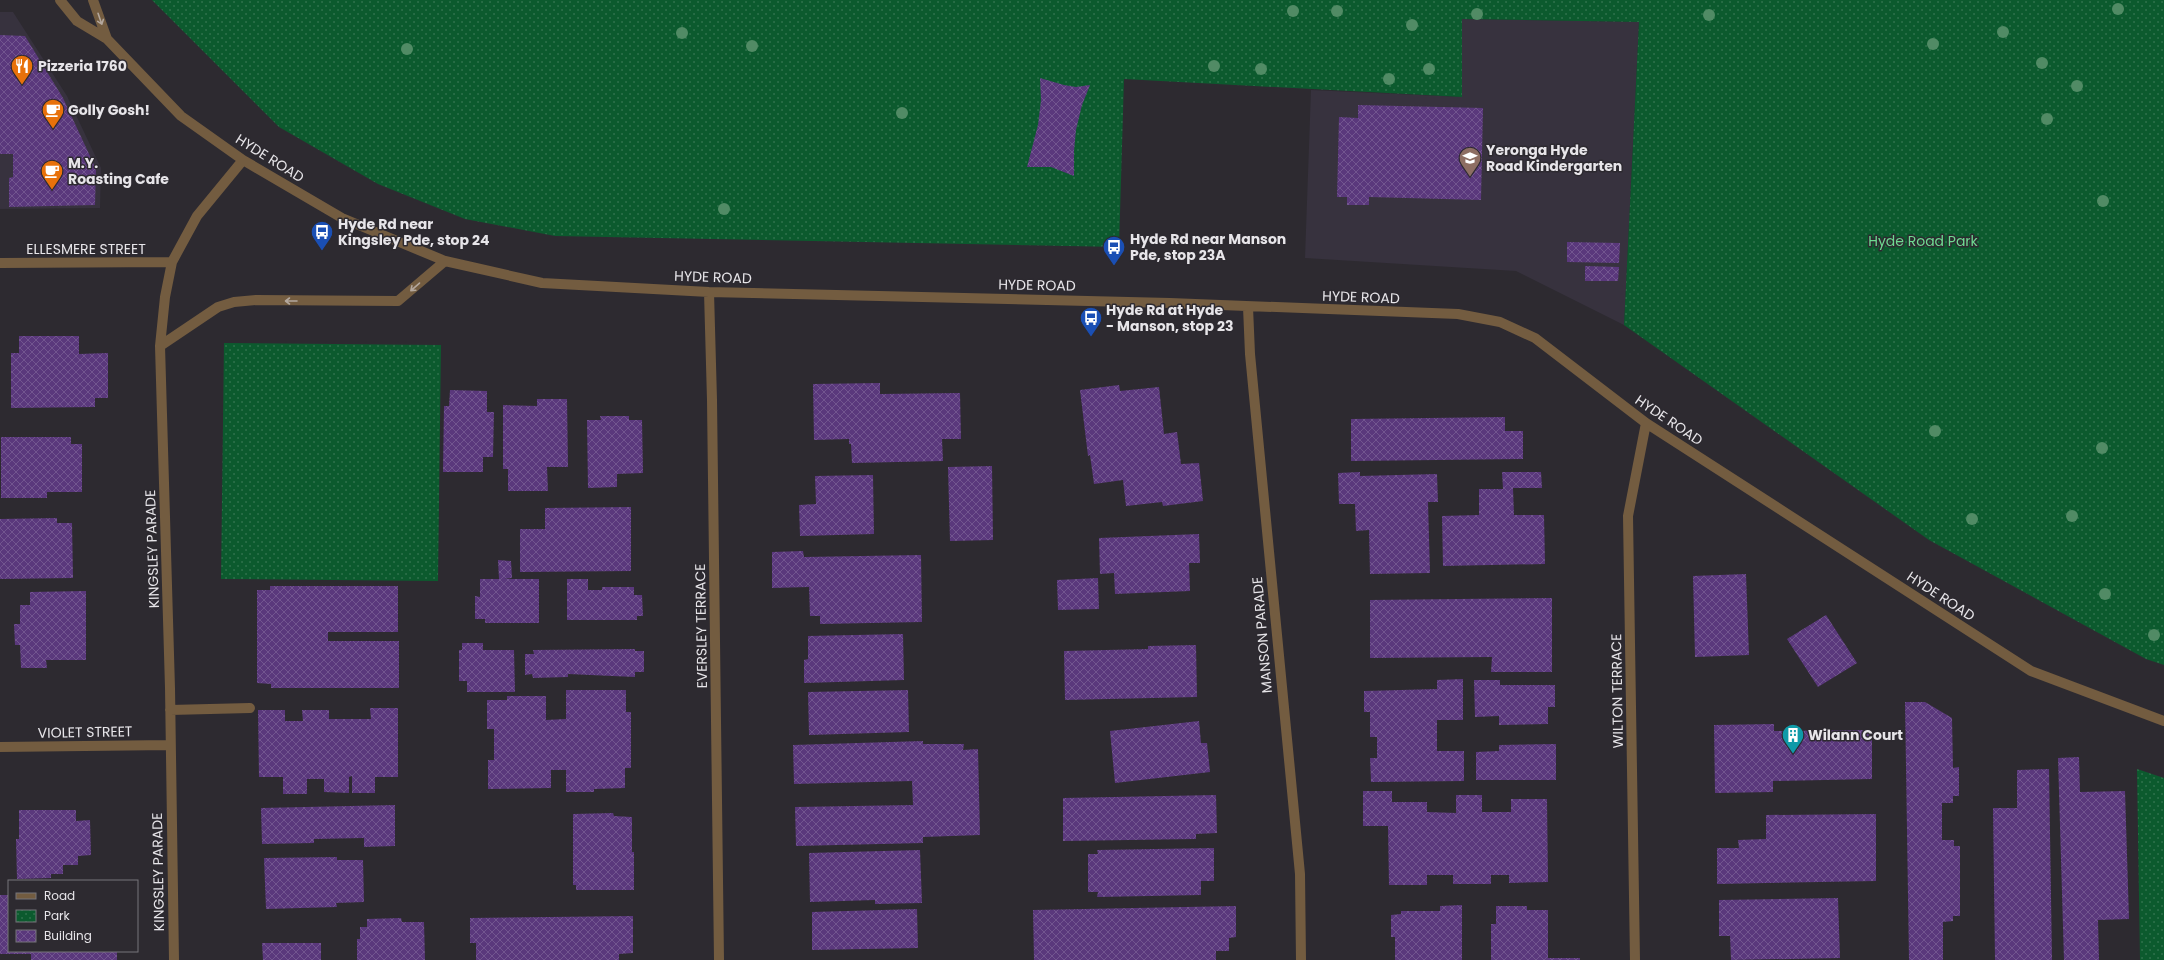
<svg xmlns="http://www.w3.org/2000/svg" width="2164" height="960" font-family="Poppins,sans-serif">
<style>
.built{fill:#37323e}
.park{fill:url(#park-dots)}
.building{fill:url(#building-cross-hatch)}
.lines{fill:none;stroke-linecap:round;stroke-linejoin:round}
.minor{stroke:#735c40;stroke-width:10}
.tree{fill:#518b65}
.oneway{stroke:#b3a79d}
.labels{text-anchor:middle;stroke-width:3;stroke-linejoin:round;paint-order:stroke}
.poi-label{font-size:14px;font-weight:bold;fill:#e7e5e9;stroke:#2d2a30;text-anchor:start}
.street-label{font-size:14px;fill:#e7e5e9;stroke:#2d2a30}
.park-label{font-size:14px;fill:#6eda91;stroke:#2d2a30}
</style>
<defs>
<pattern id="park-dots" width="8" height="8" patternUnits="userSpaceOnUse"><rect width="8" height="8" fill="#0c5a2e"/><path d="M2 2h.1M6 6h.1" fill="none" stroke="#2f724c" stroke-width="1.8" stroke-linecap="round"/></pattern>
<pattern id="building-cross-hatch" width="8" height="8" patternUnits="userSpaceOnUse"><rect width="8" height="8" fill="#5a387c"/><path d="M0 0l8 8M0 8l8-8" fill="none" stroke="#72558f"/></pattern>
</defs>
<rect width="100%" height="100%" fill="#2d2a30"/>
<path class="built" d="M0 12H13L67 96 101 168 100 208 0 209Z
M1462 19 1639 22 1624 325 1516 271 1305 258 1311 90 1462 97Z"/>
<path class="park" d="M152 0H2164V665L2146 659 1929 540 1624 325 1639 22 1462 19V97L1124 79 1119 247 555 236 465 219 378 184 279 127Z
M224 343 441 345 438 581 221 579Z
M2137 769 2164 778V960H2140Z"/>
<path class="building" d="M0 35 25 36 63 98 96 169 95 205 9 207V178L13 177V154H0Z
M1040 78 1064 85 1076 87 1090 85 1082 105 1076 130 1074 151V176L1051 167H1027L1038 125 1041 100Z
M1358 105 1483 108 1481 200 1369 197V205H1347V197H1337L1339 117 1358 118Z
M1567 242 1620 243 1619 263 1567 262Z
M1585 266 1619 267 1618 281H1585Z
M19 336H79V354L108 353V398H95V407L11 408V353H19Z
M880 383V394L960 393 961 439H942L943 461 852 463 851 444H849V439L814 440 813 384Z
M1119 385 1120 391 1159 387 1164 434 1177 432 1181 464 1199 463 1203 501 1163 506 1162 502 1126 506 1123 480 1094 484 1090 455 1088 456 1080 390Z
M450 390 487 391V412H494L493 457H483V472H443L444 406H449Z
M537 399H567L568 467H547L548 491H508V469H503V405L537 406Z
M600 416H629V420H642L643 473 617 474V487L588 488 587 420H601Z
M1505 417V431H1523V459L1351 461V419Z
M1 437H71V444H82V492H47V498H1Z
M992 466 993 540 950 541 948 467Z
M1360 472V476L1437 474 1438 502H1428L1430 573 1370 574 1369 530 1356 531 1355 504H1339L1338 473Z
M1502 472H1541L1542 488H1513L1514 515H1544L1545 564 1443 566 1442 516 1479 515V489H1503Z
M873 475 874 534 800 536 799 505 816 504 815 476Z
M631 507V571L520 572V529H545V508Z
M57 518V523H72L73 578 0 579V519Z
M1199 534 1200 563H1189L1190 591 1115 594 1114 573 1100 574 1099 538Z
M803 551 804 557 921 555 922 622 820 624V616H810L809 587 772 588V552Z
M498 560 511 561 512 578 504 579H539V623H485V619H475V596L480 597V579H499Z
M1746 574 1749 655 1695 657 1693 576Z
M1098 578 1099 609 1058 610 1057 580Z
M567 579H588V590H602V587H634V595H642L643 616H637V620H567Z
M270 586H398V632H328V641H399V688H271V684L257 683V590H270Z
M86 591V660H46L47 668H21L20 645H15L14 624H20V605H30V592Z
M1552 598V672H1491L1492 657 1370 658V600Z
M1826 615 1857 663 1818 687 1787 639Z
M903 634 904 680 804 683V660L808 659V636Z
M462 643H483V650H514L515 692H467V681H459V650H462Z
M1196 645 1197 697 1065 700 1064 651 1148 649V646Z
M635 649V651H644V672H635V677L568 674V677L533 678 532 674 525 675V654H534L533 650Z
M1463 679V720H1437V751H1464V781L1371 782 1370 758H1377V737H1370V712H1364V691L1437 689V680Z
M1474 680H1500V685H1555V707H1548V724L1499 725V716L1475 717Z
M566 690H626V712H631V768H625V788L594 789V792H566V770H551V788L488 789V760H494V729H487V700H507V696H546V720L566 719Z
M908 690 909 732 809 735 808 692Z
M1905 702H1925L1952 718 1953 768 1959 767V796H1953V803H1942V840H1954V846H1960V916H1953V921L1943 922V960H1909Z
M370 708H398V777H375V793H352V776L349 777V793L324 792V779H307V794H283V777H259L258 710H285V721H303L302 710H329V719H371Z
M1199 721 1201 743H1207L1210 772 1115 783 1110 731Z
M1774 724V731L1872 730V779L1773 781V792L1715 793 1714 725Z
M923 741V744H964L963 750 978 749 980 835 923 837V843L796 846 795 807 913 805 912 781 794 784 793 745Z
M1556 744V780H1476V752L1499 751V745Z
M2079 757 2080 792 2125 791 2129 919 2098 920 2099 960H2064L2058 758Z
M2049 769 2052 960H1995L1993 808H2017V770Z
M1363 791H1392V802H1427V812L1456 813V795H1482V812H1511V799H1547L1548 882 1509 883V875H1491V884H1453V875H1427V885H1389L1388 826H1363Z
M1216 795 1217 833 1196 834V839L1063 841V798Z
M395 805V846L364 847V838L314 839V843L262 844 261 808Z
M19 810H76V821L90 820 91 855 78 856V865H63V874H51V878L17 879 16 839H19Z
M613 813 614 816 632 817V852H634V890H576V885H573V814Z
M1876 814V881L1717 884V848H1739L1738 840 1766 839V815Z
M1214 848V881H1201V895L1097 897 1098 892H1088V854H1098L1097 850Z
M920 850 922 903 875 904V900L810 902 809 853Z
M337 857V860H363L364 902 336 903 337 907 266 909 264 858Z
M0 895H9V951H117V960H31V954H0Z
M1838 898 1840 958 1731 960 1730 936H1719V900Z
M1462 905V960H1395V937H1391V915L1401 914V911H1440V906Z
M1236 906V937L1229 938V951H1216V960H1034L1033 910Z
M1496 906H1527V910H1548V958H1580V960H1491V924H1496Z
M917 909 918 948 812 950V912Z
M633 916V953L619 954V960H476V943H470V918Z
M401 918 402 922H424L425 960H357V939H360V927H367V919Z
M262 943H321V960H263Z"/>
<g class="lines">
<path class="minor" d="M60 0 77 21 107 39 181 116 243 160 342 218 445 261 542 283 709 292 1170 303 1458 314 1500 322 1535 338 1646 423 2031 671 2164 721
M93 0 107 39
M0 263 172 262
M709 292 712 400 719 960
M1248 307 1250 354 1300 874 1301 960
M160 346 218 307 234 302 256 300 398 301 445 261
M170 710 250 708
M0 747 170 745
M174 960 170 688 160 346 165 297 172 262 197 216 243 160
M1635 960 1628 516 1646 423"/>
</g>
<g class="tree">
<circle cx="2118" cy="9" r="6"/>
<circle cx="1293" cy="11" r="6"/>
<circle cx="1337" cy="11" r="6"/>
<circle cx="1477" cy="14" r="6"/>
<circle cx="1709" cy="15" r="6"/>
<circle cx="1412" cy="25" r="6"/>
<circle cx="2003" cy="32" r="6"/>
<circle cx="682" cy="33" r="6"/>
<circle cx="1933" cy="44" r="6"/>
<circle cx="752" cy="46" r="6"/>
<circle cx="407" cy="49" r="6"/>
<circle cx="2042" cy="63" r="6"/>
<circle cx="1214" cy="66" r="6"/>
<circle cx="1261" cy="69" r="6"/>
<circle cx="1429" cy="69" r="6"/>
<circle cx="1389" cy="79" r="6"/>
<circle cx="2077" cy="86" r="6"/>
<circle cx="902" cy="113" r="6"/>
<circle cx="2047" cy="119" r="6"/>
<circle cx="2103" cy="201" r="6"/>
<circle cx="724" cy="209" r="6"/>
<circle cx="1935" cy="431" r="6"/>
<circle cx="2102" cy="448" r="6"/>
<circle cx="2072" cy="516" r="6"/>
<circle cx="1972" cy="519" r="6"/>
<circle cx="2105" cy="594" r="6"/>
<circle cx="2154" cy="635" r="6"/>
</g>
<defs><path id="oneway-shaft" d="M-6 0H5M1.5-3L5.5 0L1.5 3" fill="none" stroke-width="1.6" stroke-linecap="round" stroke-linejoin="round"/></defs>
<g class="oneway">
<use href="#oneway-shaft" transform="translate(100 19) rotate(71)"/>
<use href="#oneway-shaft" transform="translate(415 287) rotate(139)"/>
<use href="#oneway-shaft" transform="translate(291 301) rotate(-180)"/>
</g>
<defs>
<g id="restaurant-pin" transform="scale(1.15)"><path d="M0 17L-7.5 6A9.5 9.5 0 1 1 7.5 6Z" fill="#e8710a" stroke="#2d2a30"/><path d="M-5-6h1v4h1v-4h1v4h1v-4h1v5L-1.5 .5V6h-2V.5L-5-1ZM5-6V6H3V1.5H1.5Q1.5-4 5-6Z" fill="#fff"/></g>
<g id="cafe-pin" transform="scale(1.15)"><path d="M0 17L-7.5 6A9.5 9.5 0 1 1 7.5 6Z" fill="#e8710a" stroke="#2d2a30"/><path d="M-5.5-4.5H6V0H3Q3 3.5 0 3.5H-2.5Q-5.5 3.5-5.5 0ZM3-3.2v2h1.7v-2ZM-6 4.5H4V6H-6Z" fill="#fff"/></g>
<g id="school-pin" transform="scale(1.15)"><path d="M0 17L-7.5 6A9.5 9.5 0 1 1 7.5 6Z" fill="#8d6e63" stroke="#2d2a30"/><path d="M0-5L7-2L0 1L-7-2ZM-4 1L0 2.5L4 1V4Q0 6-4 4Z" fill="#fff"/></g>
<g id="bus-pin" transform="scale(1.15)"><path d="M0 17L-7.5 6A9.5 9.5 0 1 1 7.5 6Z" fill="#1a4fb4" stroke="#2d2a30"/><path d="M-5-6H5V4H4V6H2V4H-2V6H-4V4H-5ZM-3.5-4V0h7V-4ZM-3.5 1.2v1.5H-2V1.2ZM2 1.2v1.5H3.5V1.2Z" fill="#fff"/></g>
<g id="building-pin" transform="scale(1.15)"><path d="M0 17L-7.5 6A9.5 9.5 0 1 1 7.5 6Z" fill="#0f9aa8" stroke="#2d2a30"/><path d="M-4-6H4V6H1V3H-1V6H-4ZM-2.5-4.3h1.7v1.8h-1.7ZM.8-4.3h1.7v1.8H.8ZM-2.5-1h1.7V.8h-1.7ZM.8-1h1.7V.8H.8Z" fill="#fff"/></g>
</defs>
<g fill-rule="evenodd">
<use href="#restaurant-pin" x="22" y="66"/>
<use href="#cafe-pin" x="53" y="110"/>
<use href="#school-pin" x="1470" y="158"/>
<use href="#cafe-pin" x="52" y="171"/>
<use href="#bus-pin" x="322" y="232"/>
<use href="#bus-pin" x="1114" y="247"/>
<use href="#bus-pin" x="1091" y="318"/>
<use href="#building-pin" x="1793" y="735"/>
</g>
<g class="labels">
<g class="poi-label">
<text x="38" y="71">Pizzeria 1760</text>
<text x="68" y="115">Golly Gosh!</text>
<text x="1486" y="155">Yeronga Hyde<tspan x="1486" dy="16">Road Kindergarten</tspan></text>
<text x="68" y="168">M.Y.<tspan x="68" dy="16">Roasting Cafe</tspan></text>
<text x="338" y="229">Hyde Rd near<tspan x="338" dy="16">Kingsley Pde, stop 24</tspan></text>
<text x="1130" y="244">Hyde Rd near Manson<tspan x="1130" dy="16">Pde, stop 23A</tspan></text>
<text x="1106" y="315">Hyde Rd at Hyde<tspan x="1106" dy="16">- Manson, stop 23</tspan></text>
<text x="1808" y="740">Wilann Court</text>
</g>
<g class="street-label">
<text transform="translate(270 158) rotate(32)" y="5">HYDE ROAD</text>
<text x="86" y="254">ELLESMERE STREET</text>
<text transform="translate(713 277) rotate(2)" y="5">HYDE ROAD</text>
<text transform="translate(1037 285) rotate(1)" y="5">HYDE ROAD</text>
<text transform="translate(1361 297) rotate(2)" y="5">HYDE ROAD</text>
<text transform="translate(1669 420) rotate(34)" y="5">HYDE ROAD</text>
<text transform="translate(152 549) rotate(-92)" y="5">KINGSLEY PARADE</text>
<text transform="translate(1941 596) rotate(33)" y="5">HYDE ROAD</text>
<text transform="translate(701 626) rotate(-91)" y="5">EVERSLEY TERRACE</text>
<text transform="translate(1262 635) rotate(-95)" y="5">MANSON PARADE</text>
<text transform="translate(1617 691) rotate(-91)" y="5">WILTON TERRACE</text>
<text transform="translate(85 732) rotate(-1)" y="5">VIOLET STREET</text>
<text transform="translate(158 872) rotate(-91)" y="5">KINGSLEY PARADE</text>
</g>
<g class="park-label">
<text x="1923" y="246">Hyde Road Park</text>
</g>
</g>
<rect x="8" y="880" width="130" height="72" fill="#2d2a30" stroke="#77757a"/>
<rect x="16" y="893" width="20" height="6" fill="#735c40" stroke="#77757a"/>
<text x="44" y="900" font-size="12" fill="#e7e5e9">Road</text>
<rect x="16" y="910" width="20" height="12" fill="url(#park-dots)" stroke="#77757a"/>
<text x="44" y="920" font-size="12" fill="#e7e5e9">Park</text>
<rect x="16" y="930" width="20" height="12" fill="url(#building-cross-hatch)" stroke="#77757a"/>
<text x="44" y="940" font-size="12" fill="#e7e5e9">Building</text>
</svg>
